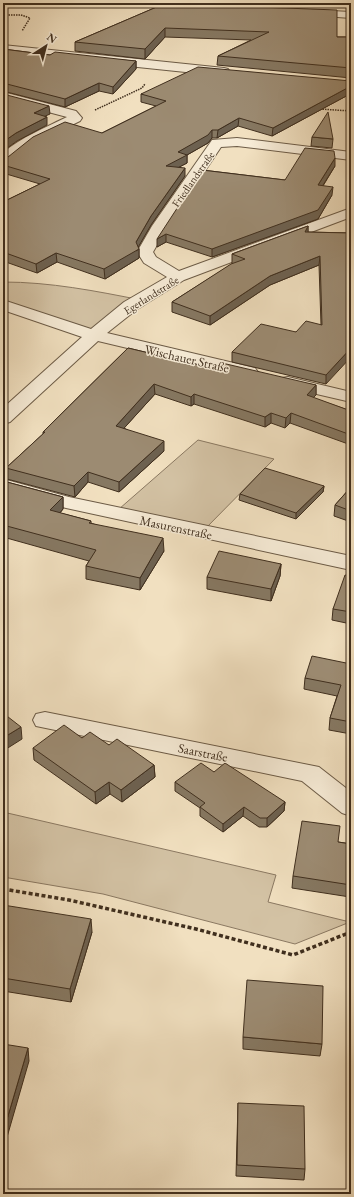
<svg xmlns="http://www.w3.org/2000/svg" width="354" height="1197" font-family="'EB Garamond',serif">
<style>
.green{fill:#d3c2a4;stroke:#8a7861}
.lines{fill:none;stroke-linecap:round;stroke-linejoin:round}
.service-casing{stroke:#6c5b46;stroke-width:2}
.minor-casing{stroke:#6c5b46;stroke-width:2}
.path-far1{stroke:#402f1e;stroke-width:1.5;stroke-dasharray:1.5 1;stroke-linecap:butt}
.path{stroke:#402f1e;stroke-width:3.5;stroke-dasharray:4 2.5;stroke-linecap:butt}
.service{fill:#f6ebd6;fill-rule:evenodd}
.minor{fill:#f6ebd6;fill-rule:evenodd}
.wall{fill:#867862;stroke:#402f1e}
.shaded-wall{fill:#6d6150;stroke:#402f1e}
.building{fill:#9c8b72;stroke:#402f1e}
.labels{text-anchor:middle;stroke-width:3;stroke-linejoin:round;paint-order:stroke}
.far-street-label{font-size:11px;fill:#402f1e;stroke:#f6ebd6}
.street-label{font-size:13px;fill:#402f1e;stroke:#f6ebd6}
</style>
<rect width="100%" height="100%" fill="#f1e0c0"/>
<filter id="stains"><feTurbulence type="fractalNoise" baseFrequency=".005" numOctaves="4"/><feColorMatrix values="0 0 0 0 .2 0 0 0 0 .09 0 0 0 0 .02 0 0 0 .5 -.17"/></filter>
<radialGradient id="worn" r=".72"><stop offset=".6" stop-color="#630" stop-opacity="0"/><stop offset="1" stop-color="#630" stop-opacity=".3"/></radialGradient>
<path class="green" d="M3 282C50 282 96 291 141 300L94 335 3 305Z
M198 440 274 459 204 530 119 509Z
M3 812 276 875 268 902 350 922 295 944 103 894 3 877Z"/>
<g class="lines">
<g class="service-casing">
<path id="service" d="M312 10 351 12V18L309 15 307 13Z"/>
</g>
<g class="minor-casing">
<path id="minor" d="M3 45 224 68 228 69 230 72 228 75 224 76 3 53Z
M3 92 76 111 82 118 80 121 33 144 8 164 3 165V153C21 137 45 128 67 117L3 100Z
M237 138 351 152V160L237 146 221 147 168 226 153 252 156 257 179 271 351 208V217L184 280 136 310 107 333 255 368 258 372 255 376 249 377 98 341 10 422 3 424V408L82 337 3 310V300L91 329 124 302 167 277 144 263 137 252 152 226 212 140Z
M288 377 351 392V402L282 386 279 382 282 378Z
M3 479 69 497 351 556V570L66 508 3 491Z
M45 712 319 767 351 792V816L342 813 302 781 36 726 33 720 36 714Z"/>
</g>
<path class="path-far1" d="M6 15H21L30 18 22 31
M320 109 351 111
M95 110 142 88 145 84"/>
<path class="path" d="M3 889 69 900 196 929 293 955 351 932"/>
<use href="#service" class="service"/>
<use href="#minor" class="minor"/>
</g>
<path class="wall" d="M166 3H272V7L337 37H351V78L217 65 218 56 251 40 165 37 145 59 75 51V42Z
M3 49 50 55 136 61V69L113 94 99 91 65 107 3 91Z
M141 94H350L272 136 238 126 217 138H212L208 143 187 155V163L179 167 185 176 151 225 138 247 139 249V258L105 279 57 262 37 273 3 261V202L40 184 3 173V158L102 133 156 106 141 102Z
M312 137 333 139 332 148 311 146Z
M335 166 323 186 332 195 318 219 212 257 166 242 157 247 202 170 285 180Z
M308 226V232L351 233 326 384 232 362V352L296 332 321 325 319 265 270 285 210 325 172 312V302L232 264V254Z
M128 348 216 369 316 385V395L313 398 351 411V445L290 423 285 428 271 423 265 427 194 404 191 406 155 394 124 428 164 451 119 492 88 482 75 497 7 479 6 468 43 434V432Z
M3 481 63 497V509L60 513 91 521V523L164 551 140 590 86 579V566L89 561 3 537Z
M324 486 323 492 296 519 239 500 240 494Z
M351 487V522L334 516 335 505Z
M281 564 280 576 271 601 207 589V577Z
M351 576V624L332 620 333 609Z
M351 664V734L329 730 330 718 337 696 304 689 305 678Z
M82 738 109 745 154 765 155 777 122 802 110 794 96 804 34 760 33 748Z
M214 772 285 802 284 811 267 827H259L243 816 223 832 200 816V808L175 791V782Z
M338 842 351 844V892L350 897 292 888 293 876Z
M3 905 92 932 71 1002 3 991Z
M243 1037 322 1044 320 1056 243 1049Z
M238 1103 305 1169 304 1180 236 1176Z"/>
<path class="shaded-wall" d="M201 3H207V6L201 9Z
M165 28V37L145 59V49Z
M136 61V69L113 94V87Z
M99 83V91L65 107V99Z
M351 86 350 94 272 136 273 128Z
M49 106 50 114 34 121V113Z
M47 117V125L17 141 3 151V142L16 133Z
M239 118 238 126 217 138 218 130Z
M212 130V138L208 143 187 155V163L166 174V166L178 152Z
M335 158V166L318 193V185Z
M185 168V176L151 225 136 251 139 249V258L105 279 104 269 136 242 151 216Z
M333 187 332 195 318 219 212 257V249Z
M308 226V235L305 232Z
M166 234V242L157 247V239Z
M56 253 57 262 37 273 36 264Z
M320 256 319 265 270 285 210 325V316L270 276Z
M351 348V357L326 384V375Z
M154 384 155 394 117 436 116 426Z
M316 385V395L306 405 307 395Z
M194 394V404L191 406V397Z
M271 413V423L265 427V417Z
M291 413 290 423 285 428 286 418Z
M164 441V451L119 492V482Z
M88 472V482L75 497 74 486Z
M324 486 323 492 296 519V513Z
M63 497V509L51 523 50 510Z
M163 538 164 551 140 590V578Z
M281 564 280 576 271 601V589Z
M21 727 22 739 3 751V738Z
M154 765 155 777 122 802 121 790Z
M109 782 110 794 96 804 95 792Z
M285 802 284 811 267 827V818Z
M244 807 243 816 223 832V824Z
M91 919 92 932 71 1002 70 989Z
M28 1048 29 1061 3 1151V1133Z"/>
<path class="building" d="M166 3H202L204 5 337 10V37H351V68L218 56 269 32 165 28 145 49 75 42Z
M3 49 50 55 55 52 136 61 113 87 99 83 65 99 3 83Z
M198 67 351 81V86L273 128 239 118 218 130H212L208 135 178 152 187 155 166 166 185 168 151 216 136 242 139 249 104 269 56 253 36 264 3 252V202L50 179 3 165V158L8 157 33 137 65 122 102 133 166 101 141 94Z
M3 94 49 106 34 113 47 117 16 133 3 142Z
M328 112 333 139 312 137Z
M305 148 334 151 335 158 318 185 333 187 318 210 212 249 166 234 157 239 202 170 285 180Z
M308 226 305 232 351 233V243L350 244 351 252V348L326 375 232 352 261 324 296 332 306 321 322 325 320 256 270 276 210 316 172 302 231 264 245 259 232 254Z
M128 348 216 369 222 363 316 385 307 395 351 411V435L291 413 286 418 271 413 265 417 194 394 191 397 154 384 116 426 164 441 119 482 88 472 74 486 6 468 45 432H43Z
M265 468 324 486 296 513 240 494Z
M3 481 63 497 50 510 91 521 89 523 163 538 140 578 86 566 96 550 3 525Z
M351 487V511L335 505Z
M219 551 281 564 271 589 207 577Z
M345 575 351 576V612L333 609Z
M312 656 351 664V722L330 718 341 685 305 678Z
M3 713 21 727 3 738Z
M64 725 82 738 90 732 109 745 117 739 154 765 121 790 109 782 95 792 33 748Z
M201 763 214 772 225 763 285 802 267 818H260L244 807 223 824 200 807 205 803 175 782Z
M302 821 340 826 338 842 351 844V885L293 876Z
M3 905 91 919 70 989 3 978Z
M247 980 323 986 322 1044 243 1037Z
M3 1044 28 1048 3 1133Z
M238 1103 304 1106 305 1169 237 1165Z
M3 1192 13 1194H3Z"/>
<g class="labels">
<g class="far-street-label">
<text transform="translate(193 179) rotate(-55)" y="4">Friedlandstraße</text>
<text transform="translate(151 295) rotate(-32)" y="4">Egerlandstraße</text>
</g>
<g class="street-label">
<text transform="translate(187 358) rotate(13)" y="5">Wischauer Straße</text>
<text transform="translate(176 527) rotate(12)" y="5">Masurenstraße</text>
<text transform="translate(203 752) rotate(11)" y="5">Saarstraße</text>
</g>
</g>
<rect width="354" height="1197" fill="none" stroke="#f1e0c0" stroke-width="16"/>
<rect x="4" y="4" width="346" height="1189" fill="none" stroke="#402f1e" stroke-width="2"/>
<rect x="8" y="8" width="338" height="1181" fill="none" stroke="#402f1e"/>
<g transform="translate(46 46) rotate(36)" stroke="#f6ebd6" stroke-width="3" paint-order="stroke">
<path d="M0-3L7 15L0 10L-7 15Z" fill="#402f1e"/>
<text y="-6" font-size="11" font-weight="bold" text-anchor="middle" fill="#402f1e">N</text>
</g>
<rect width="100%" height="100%" filter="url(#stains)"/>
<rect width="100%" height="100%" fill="url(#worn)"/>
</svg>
